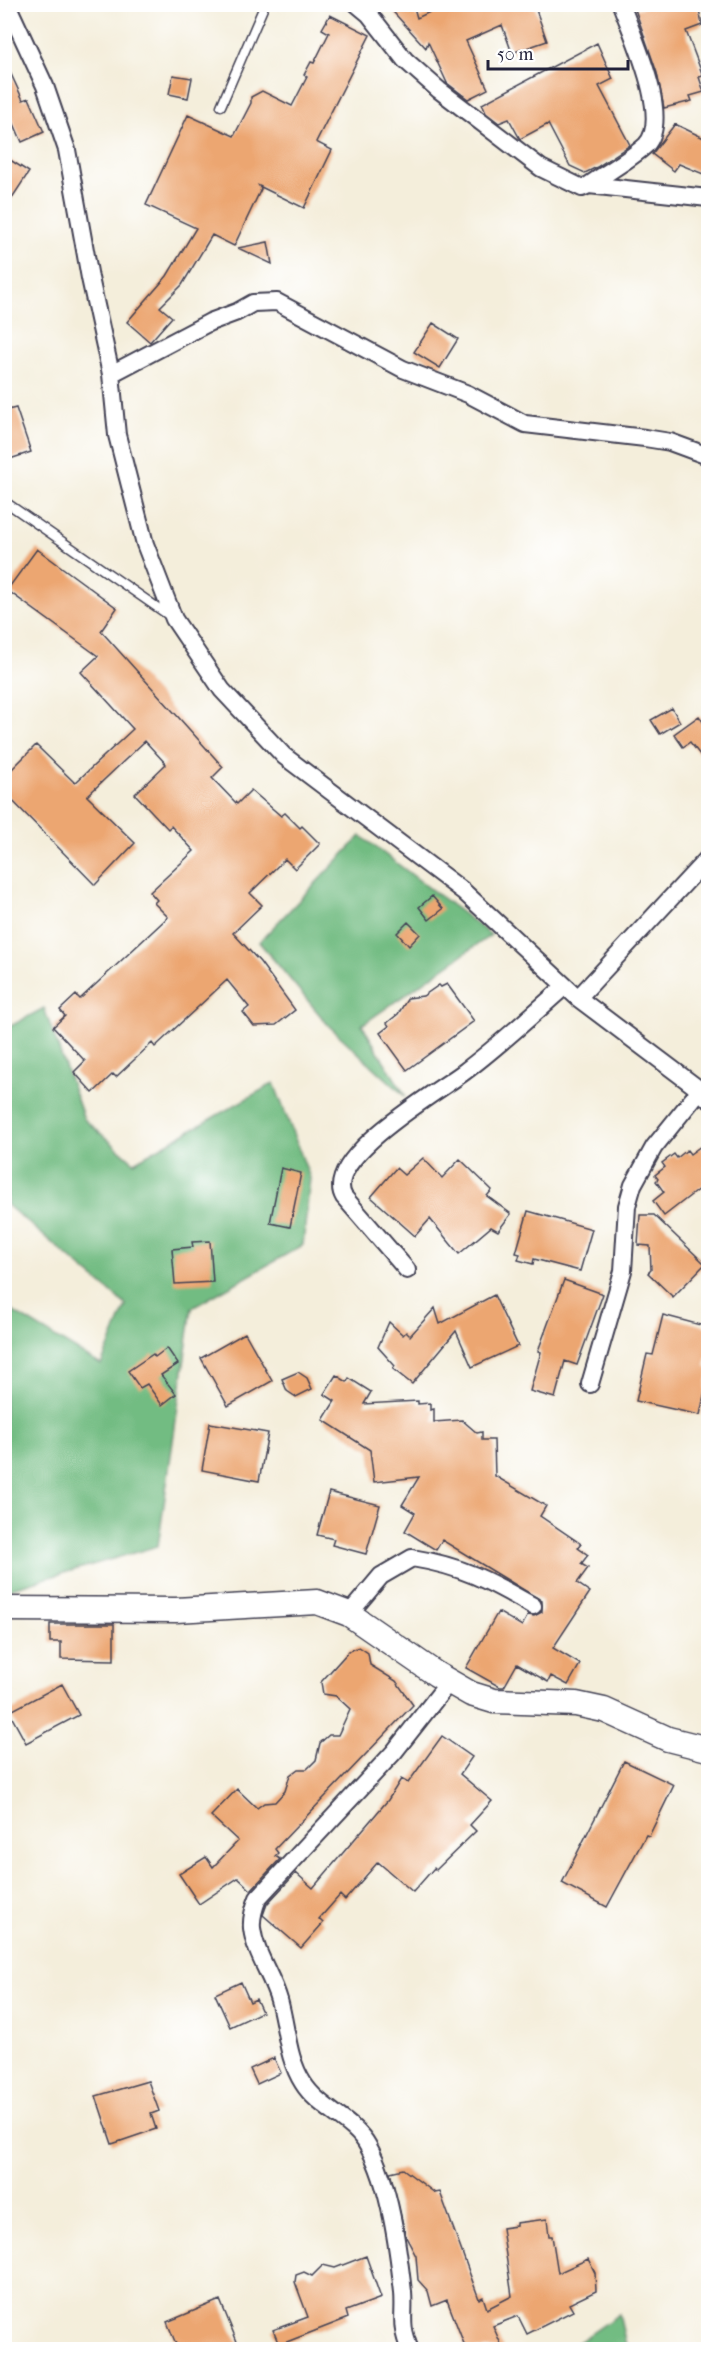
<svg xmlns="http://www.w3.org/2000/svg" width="713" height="2354" font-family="'IM FELL French Canon',serif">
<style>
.forest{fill:#72bc82;stroke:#4a6f5e;stroke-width:1.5}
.building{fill:#eca671}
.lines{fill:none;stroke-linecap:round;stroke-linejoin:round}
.lane-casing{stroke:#424153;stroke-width:11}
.street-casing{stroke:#424153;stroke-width:20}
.secondary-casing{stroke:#424153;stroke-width:27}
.lane{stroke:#fff;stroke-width:8}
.street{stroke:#fff;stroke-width:16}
.secondary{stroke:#fff;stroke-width:24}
</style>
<rect width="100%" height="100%" fill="#fff"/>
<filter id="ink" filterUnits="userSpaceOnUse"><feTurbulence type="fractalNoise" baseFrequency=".0167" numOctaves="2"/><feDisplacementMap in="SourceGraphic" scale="12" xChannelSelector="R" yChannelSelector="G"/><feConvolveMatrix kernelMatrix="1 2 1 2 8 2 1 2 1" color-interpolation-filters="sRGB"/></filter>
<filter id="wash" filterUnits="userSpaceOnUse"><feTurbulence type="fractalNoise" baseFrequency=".008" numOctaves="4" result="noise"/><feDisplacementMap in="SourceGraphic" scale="24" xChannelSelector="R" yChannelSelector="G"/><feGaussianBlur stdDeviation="1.35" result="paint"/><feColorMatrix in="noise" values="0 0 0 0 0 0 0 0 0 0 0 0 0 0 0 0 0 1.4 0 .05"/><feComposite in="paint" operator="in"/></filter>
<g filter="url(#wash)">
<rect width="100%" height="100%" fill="#f4eedb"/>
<path class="forest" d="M361 836 491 935 362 1025 406 1097 329 1026 259 942Z
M44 1008 84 1119 134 1162 274 1083 310 1178 303 1245 192 1308 158 1546 5 1590 4 1306 101 1365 126 1305 7 1205 5 1029Z
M619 2314 627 2349H569Z"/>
<g id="blocks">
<path class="building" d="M386 4H413L417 18 447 4H534L547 41 512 53 502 25 466 41 488 89 468 99 447 83 428 42 426 48Z
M659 4H698L702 25 686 31 703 76 699 77 704 92 690 96 692 101 664 108 657 73 635 9Z
M330 15 370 35 316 142 332 150 304 208 259 186 261 189 234 246 212 235 182 285 160 307 172 317 150 342 127 322 167 276 196 228 146 205 188 115 234 136 251 103V97L262 91 292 106 307 77 304 75 311 62 314 63 329 33 322 29Z
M597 43 613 79 599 86 630 145 597 167 585 173 570 166 548 124 520 139 509 119 499 123 486 113 482 104Z
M4 59 23 100 29 98 44 132 22 142 4 101Z
M173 75 192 78 188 98 169 94Z
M675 124 708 140V176L679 164 674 171 652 154Z
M4 156 29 172 4 210Z
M268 242 272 264 238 248Z
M433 323 458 339 440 368 414 352Z
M16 408 31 452 4 461V411Z
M37 549 117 608 101 631 223 767 212 778 237 804 251 790 281 816 285 813 300 828 302 826 320 844 295 869 285 859 250 893 262 905 233 933 260 962 295 1010 276 1025 254 1026 243 1012 249 1007 227 980 155 1047 152 1043 116 1077 113 1074 93 1093 74 1072 85 1061 53 1027 65 1016 60 1010 76 995 80 999 168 917 154 903 157 900 150 892 194 851 171 826 168 829 135 794 166 764 145 741 87 796 135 843 95 885 4 792V777L36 745 75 783 133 729 81 672 98 656 7 590Z
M672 708 680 722 660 734 651 720Z
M699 716 708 729V765L690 742 683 747 674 734Z
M432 896 443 909 429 920 419 907Z
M408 922 420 934 409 946 397 933Z
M447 984 474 1021 407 1070 380 1033 389 1026 387 1023 398 1014 408 998 423 996 439 985 441 987Z
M701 1146 708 1155V1182L664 1216 653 1201 664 1192 656 1181 658 1179 655 1175 665 1167 662 1163 674 1154 677 1158 687 1150 690 1154Z
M423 1158 442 1178 460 1159 492 1190 487 1196 511 1214 498 1231 491 1227 459 1254 430 1219 415 1236 371 1197 396 1168 404 1175Z
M281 1168 301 1173 290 1227 270 1223Z
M528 1211 592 1229 580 1271 534 1259 533 1264 518 1260 520 1254 516 1253Z
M640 1215H654L705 1264 673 1297 648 1273 651 1270 650 1246 638 1245Z
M210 1241 213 1282 175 1284 172 1249 193 1247 192 1242Z
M564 1280 603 1294 577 1365 565 1361 555 1398 530 1391 541 1352 538 1351Z
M494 1295 518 1346 472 1367 456 1331 412 1384 393 1369 395 1366 378 1347 389 1322 403 1335 406 1332 410 1336 435 1308 440 1324Z
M663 1315 708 1327V1354L705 1367 708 1368V1376L700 1415 636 1401 647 1354 653 1355Z
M245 1333 272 1381 228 1406 201 1358Z
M167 1348 178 1364 161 1375 176 1394 162 1405 147 1384 140 1388 128 1371 153 1354 155 1357Z
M298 1372 307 1378 312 1389 296 1397 287 1391 282 1379Z
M336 1375 347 1382 349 1378 371 1392 364 1404 418 1401V1404L430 1403V1410L434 1409V1422L462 1420 477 1433 482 1432V1440H494L495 1476 546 1506 540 1516 581 1544 578 1548 588 1555 581 1564 588 1568 577 1583 590 1592 553 1648 580 1664 568 1685 551 1676 548 1682 517 1664 504 1687H500L466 1668 498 1612 522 1626 528 1615 534 1616 542 1612V1601L442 1540 436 1550 405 1531 415 1513 402 1505 419 1477 374 1482 370 1450 323 1420 335 1401 324 1394Z
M210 1423 268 1433 259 1481 202 1470Z
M329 1492 380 1505 366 1554 332 1545 334 1539 317 1535Z
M50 1624H114V1660L61 1659V1642H50Z
M359 1647 368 1653 370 1665 396 1681 413 1705 275 1849 278 1853 275 1856 280 1859 251 1890 238 1878 199 1904 179 1874 206 1857 213 1867 238 1841 211 1816 237 1789 257 1808 264 1803 275 1802 285 1791 290 1775 298 1769H307L316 1760 320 1743 329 1735H338L350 1709 336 1696 323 1694 321 1682 349 1651Z
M62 1684 79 1715 26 1743 9 1712Z
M442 1736 472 1757 460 1774 492 1801 470 1825 476 1831 436 1870 434 1868 413 1892 378 1862 345 1900 340 1895 319 1919 323 1923 301 1948 263 1915 267 1904 296 1873 313 1888 388 1800 401 1779 408 1783Z
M624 1761 674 1785 649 1836 646 1835 607 1907 562 1883Z
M241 1982 250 2002 256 1999 262 2012 230 2027 215 1994Z
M274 2058 281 2073 257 2084 250 2069Z
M148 2081 159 2111 151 2114 156 2129 112 2144 96 2096Z
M403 2169 435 2193 440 2192 479 2299 483 2297 487 2309 512 2296 502 2228 516 2226V2223L547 2219 549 2236H552L558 2273 588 2259 595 2273 596 2291 569 2304 573 2311 527 2334 518 2316 493 2326 503 2349H466L447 2300 432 2306 428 2291 418 2280 416 2256 406 2237 390 2172Z
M366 2256 381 2298 346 2311 348 2318 279 2345 273 2330 308 2317 295 2282 296 2275 304 2272 312 2276 323 2265 335 2268Z
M220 2300 240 2349H178L167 2322Z"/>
</g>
</g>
<g filter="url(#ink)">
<use href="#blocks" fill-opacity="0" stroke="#424153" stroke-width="1.5"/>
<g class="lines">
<g class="lane-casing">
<path id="lane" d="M221 106 265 4
M4 501 171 617"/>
</g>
<g class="street-casing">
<path id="street" d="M7 4 45 86 67 150 90 278 111 374 117 435 145 544 174 619 222 690 284 756 463 891 578 998 700 1090 708 1099
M357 4 369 14 405 60 439 90 541 168 582 188 589 185 708 198
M589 185C607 172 630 160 646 145 672 118 632 35 621 4
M111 374 210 322 237 312 253 303 277 302 403 369 468 394 525 424 645 438 670 442 708 456
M578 998 708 858
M407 1270 344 1197C321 1159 439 1091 464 1072 499 1046 532 1015 565 986
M590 1384 623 1271 627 1206 633 1185 654 1147 700 1090
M349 1614 381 1576 412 1558C462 1566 490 1581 533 1606
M410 2350C399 2323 405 2318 403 2292 398 2248 390 2185 368 2146 354 2120 319 2109 303 2083 287 2058 287 2028 279 2000 272 1975 255 1954 252 1928 251 1917 254 1908 258 1898L394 1752 449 1682"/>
</g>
<g class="secondary-casing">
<path id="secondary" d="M4 1609 176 1610 317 1602 349 1614 436 1674 471 1694 494 1701 576 1704 604 1710 668 1739 708 1749"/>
</g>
<use href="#lane" class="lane"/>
<use href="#street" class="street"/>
<use href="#secondary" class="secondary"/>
</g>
</g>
<rect width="713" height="2354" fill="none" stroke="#fff" stroke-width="24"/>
<path d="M488 60v9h140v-9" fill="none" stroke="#22223b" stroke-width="3"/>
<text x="497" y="60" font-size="18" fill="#22223b" stroke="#ffffff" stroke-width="4.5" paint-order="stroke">50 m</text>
</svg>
